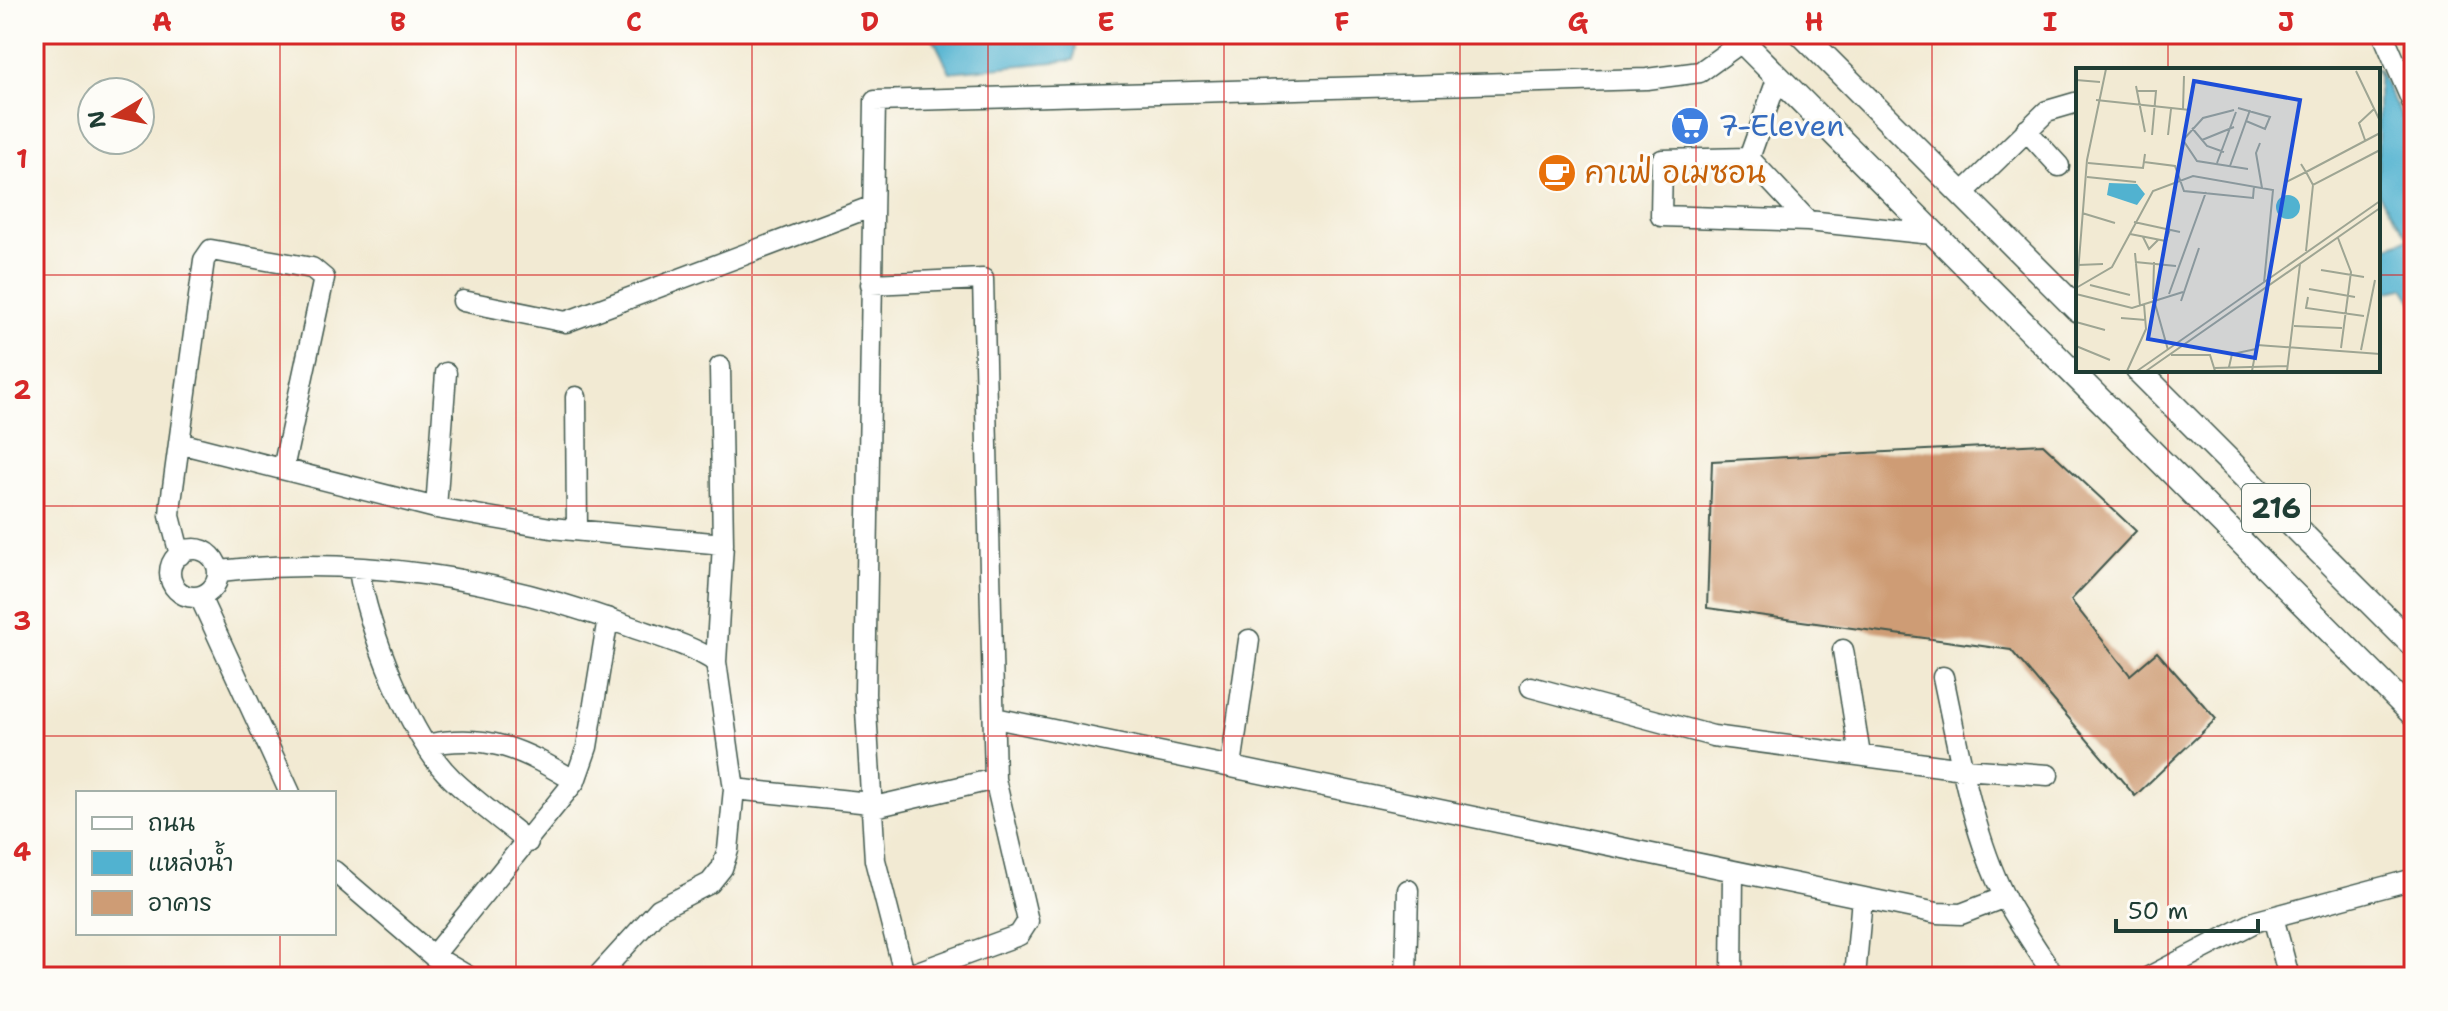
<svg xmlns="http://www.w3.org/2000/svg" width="2448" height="1011" font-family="'Shantell Sans','Playpen Sans Thai',sans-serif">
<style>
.water{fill:#51b2d0;stroke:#387882;stroke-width:2}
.building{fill:#ce9c75}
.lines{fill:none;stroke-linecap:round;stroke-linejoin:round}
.minor-casing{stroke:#3f574c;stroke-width:23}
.major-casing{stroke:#3f574c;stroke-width:27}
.minor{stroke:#fff;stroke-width:20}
.major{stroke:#fff;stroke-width:24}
.grid{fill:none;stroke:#d62828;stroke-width:2;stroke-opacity:0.55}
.labels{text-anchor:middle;stroke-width:6;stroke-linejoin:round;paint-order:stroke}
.shield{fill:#fdfcf7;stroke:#62766e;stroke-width:2}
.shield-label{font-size:28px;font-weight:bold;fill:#1f3d34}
.shop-label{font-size:30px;fill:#366cbe;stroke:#fdfcf7;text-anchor:start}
.food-label{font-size:30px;fill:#c56008;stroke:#fdfcf7;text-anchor:start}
.inset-road{fill:none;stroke:#9ea593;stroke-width:2}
.view{fill:#1d4ed8;fill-opacity:0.15;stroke:#1d4ed8;stroke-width:4}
.inset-edge{fill:none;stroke:#1f3d34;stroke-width:4}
.neatline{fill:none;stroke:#d62828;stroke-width:3}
.grid-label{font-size:26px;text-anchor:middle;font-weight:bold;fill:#d62828}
</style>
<rect width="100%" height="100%" fill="#fdfcf7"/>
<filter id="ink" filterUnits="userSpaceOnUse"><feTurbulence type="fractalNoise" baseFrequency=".0125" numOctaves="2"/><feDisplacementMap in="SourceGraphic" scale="16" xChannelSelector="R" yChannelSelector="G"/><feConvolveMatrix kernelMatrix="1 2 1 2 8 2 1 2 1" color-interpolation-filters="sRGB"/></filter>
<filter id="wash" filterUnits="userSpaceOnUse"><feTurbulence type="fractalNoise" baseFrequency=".006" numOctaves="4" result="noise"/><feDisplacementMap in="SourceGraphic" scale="32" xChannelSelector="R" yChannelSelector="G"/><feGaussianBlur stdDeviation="1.8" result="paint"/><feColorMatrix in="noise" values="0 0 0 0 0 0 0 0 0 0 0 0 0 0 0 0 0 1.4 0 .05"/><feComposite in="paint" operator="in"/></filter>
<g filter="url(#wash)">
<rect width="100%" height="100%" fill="#f2ead3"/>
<path class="water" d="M931 34H1078L1074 60 950 72Z
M2378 69 2414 142V304L2404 288 2378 293V251L2409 238 2378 193V70H2357Z"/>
<g id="blocks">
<path class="building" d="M2043 444 2136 531 2071 600 2130 675 2157 652 2216 719 2135 796 2011 650 1707 608 1712 461Z"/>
</g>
</g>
<g filter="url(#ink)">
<use href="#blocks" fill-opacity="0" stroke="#3f574c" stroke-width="2"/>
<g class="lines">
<g class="minor-casing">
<path id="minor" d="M2383 34 2414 106
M1778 77 1749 158 1808 221 1932 234
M2026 130 2059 166
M1749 158 1662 160 1661 216 1808 221
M1962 194 2047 111 2078 102
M871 284 983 279 995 779 1028 921 1019 935 904 977
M463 301 566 322 873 206
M576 397 577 530
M179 443 436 508 551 528 723 544
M436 508 446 373
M170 573a24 24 0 1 1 48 0a24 24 0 1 1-48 0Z
M180 555 170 516 171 502 204 260 211 250 312 268 324 278 283 469
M359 569C366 625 411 740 452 779 476 802 503 821 528 842
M220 571C357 555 497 578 626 625 656 636 689 644 716 662
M200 597 290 793
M1843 650 1860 755
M1943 677C1958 747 1972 833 2005 898 2020 925 2038 951 2055 977
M1531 687 1713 736 1963 769 2048 775
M995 718 1937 913 1961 914 2005 897
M426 745C488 732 523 750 575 781
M1231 766 1249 640
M734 789 870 803
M870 808 995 779
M334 871 433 956 469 977
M2273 917 2289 977
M433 956 575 781 587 747 608 618
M597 977 659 909 710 883 722 868 728 850 734 789 716 662 723 544 720 367
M905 977 875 860 865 694 875 101 1647 79 1700 72 1743 41
M1406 977 1408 890
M1732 977 1733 871
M1855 977 1862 898
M2149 977 2257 921 2414 879"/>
</g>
<g class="major-casing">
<path id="major" d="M1735 34 2414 715
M1802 34 2078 310
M2138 370 2414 646"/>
</g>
<use href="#minor" class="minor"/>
<use href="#major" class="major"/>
</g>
</g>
<path class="grid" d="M280 34V793M516 34V977M752 34V977M988 34V977M1224 34V977M1460 34V977M1696 34V977M1932 34V977M2168 34V70M34 275H2078M2378 275H2414M2168 370V977M34 506H2414M34 736H2414M280 933V977"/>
<defs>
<g id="supermarket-disc" transform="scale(2)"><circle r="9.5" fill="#3f7fe0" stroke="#fdfcf7"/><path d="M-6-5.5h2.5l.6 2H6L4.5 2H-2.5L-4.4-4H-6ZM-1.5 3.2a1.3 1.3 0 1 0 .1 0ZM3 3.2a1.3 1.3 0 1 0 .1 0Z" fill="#fff"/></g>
<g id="cafe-disc" transform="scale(2)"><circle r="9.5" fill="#e8710a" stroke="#fdfcf7"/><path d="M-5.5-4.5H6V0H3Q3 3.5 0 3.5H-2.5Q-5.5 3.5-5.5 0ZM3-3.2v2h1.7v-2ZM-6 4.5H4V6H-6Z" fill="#fff"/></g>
</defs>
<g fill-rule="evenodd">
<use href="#supermarket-disc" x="1690" y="126"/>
<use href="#cafe-disc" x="1557" y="173"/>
</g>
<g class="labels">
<rect class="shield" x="2242" y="484" width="68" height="48" rx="6"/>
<g class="shield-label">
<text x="2276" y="518">216</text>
</g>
<g class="shop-label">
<text x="1718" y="136">7-Eleven</text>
</g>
<g class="food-label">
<text x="1585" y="183">คาเฟ่ อเมซอน</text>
</g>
</g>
<g transform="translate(2076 68)">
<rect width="304" height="304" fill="#f2ead3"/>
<path d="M33 115 61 116 69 126 61 137 31 127ZM200 139a12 12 0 1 1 24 0a12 12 0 1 1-24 0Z" fill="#51b2d0"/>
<path class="inset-road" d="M280 3 304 53M0 12 24 14M60 18 69 64M61 23H80L76 67M20 32 114 42M162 40 194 49 189 61 170 53M107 41 108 8M158 42 127 50 107 72 121 93 172 101M116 60 131 78 148 84M304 65 230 104 237 117 304 82M92 67 95 41M126 72 158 59M289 72 283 55 298 41M184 75 180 85 186 120M68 94 99 98 108 123 177 130 178 118M12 95 67 100 69 86M141 95 160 44M154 98 174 42M11 109 60 114M210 114 230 104 225 96M6 145 39 155M58 154 104 164M54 166 90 173 94 161M67 169 73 181 82 172M262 170 275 204 265 280M230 183 237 117M59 185 64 238M59 194 100 198M2 197 27 196M245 202 288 209M14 217 54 227M0 220 36 199 77 123 117 108 197 122 188 215M233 221 279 229M0 226 56 240 107 224M93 226 130 124M232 229 230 240 288 248M0 230 11 92 30 1M77 231 78 194M78 232 92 282M105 233 123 180M45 250 70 252M0 254 29 262M218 258 266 260M181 277 304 286M0 278 34 292M285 282 299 212M95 287H134L139 303M153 299 156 286 180 281M138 300 211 298M51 303 70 261 68 236M61 303 304 133M70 303 304 140M176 303 183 265M211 303 224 196"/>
<path class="view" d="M118 13 224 32 179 290 72 271Z"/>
<rect width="304" height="304" class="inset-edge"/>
</g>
<rect width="2448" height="1011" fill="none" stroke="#fdfcf7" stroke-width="88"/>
<rect x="76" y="791" width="260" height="144" fill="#fdfcf7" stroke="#a4b0a9" stroke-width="2"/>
<rect x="92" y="817" width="40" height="12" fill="#ffffff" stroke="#a4b0a9" stroke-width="2"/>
<text x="148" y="831" font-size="24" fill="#1f3d34">ถนน</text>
<rect x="92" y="851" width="40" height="24" fill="#51b2d0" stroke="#a4b0a9" stroke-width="2"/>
<text x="148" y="871" font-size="24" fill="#1f3d34">แหล่งน้ำ</text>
<rect x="92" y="891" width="40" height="24" fill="#ce9c75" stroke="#a4b0a9" stroke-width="2"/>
<text x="148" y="911" font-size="24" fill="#1f3d34">อาคาร</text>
<g transform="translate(116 116) rotate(260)"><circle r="38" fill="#fdfcf7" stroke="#a4b0a9" stroke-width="2"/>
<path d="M0-6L14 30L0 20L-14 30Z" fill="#c8321e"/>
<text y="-12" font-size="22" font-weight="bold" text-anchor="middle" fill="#1f3d34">N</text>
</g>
<path d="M2116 919v12h142v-12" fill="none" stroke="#1f3d34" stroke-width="4"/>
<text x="2128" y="919" font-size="24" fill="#1f3d34" stroke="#fdfcf7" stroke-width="6" paint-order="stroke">50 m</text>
<rect x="44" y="44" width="2360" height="923" class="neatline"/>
<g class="grid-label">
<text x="162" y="31">A</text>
<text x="398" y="31">B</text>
<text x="634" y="31">C</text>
<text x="870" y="31">D</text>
<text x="1106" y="31">E</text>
<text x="1342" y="31">F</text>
<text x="1578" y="31">G</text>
<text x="1814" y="31">H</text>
<text x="2050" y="31">I</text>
<text x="2286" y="31">J</text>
<text x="22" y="168">1</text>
<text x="22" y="399">2</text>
<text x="22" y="630">3</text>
<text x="22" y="861">4</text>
</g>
</svg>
